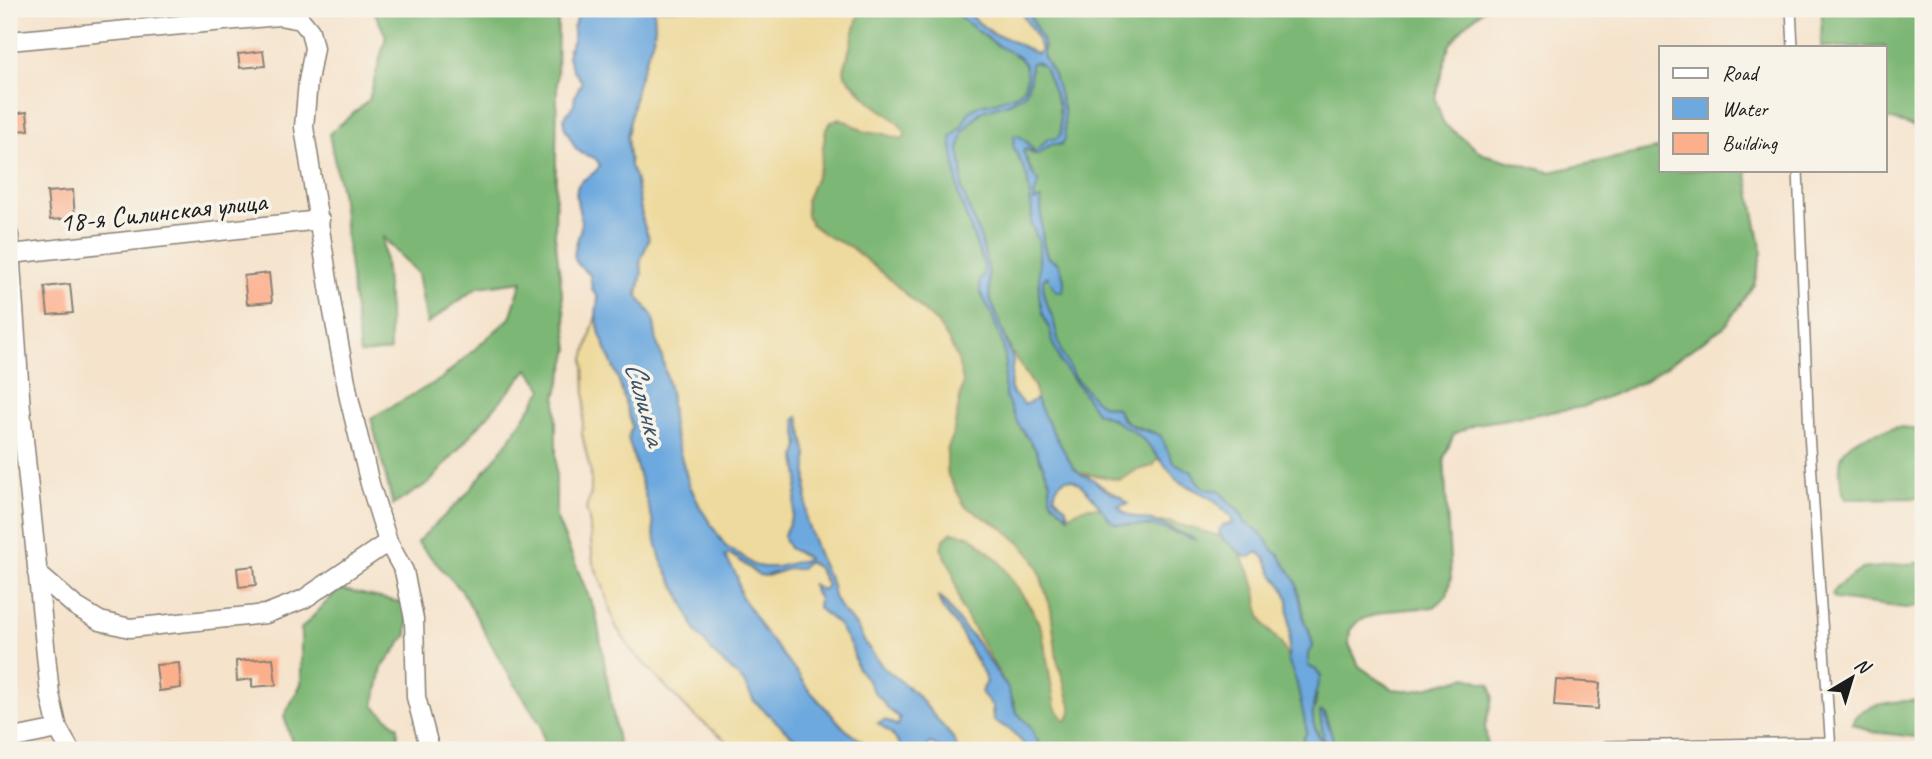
<svg xmlns="http://www.w3.org/2000/svg" width="1932" height="759" font-family="Caveat,sans-serif">
<style>
.forest{fill:#7db775;stroke:#4c6a48;stroke-width:2}
.sand{fill:#eeda9e;stroke:#857b5d;stroke-width:2}
.water{fill:#6da9de;stroke:#44627d;stroke-width:2}
.building{fill:#fcaf8b}
.lines{fill:none;stroke-linecap:round;stroke-linejoin:round}
.lane-casing{stroke:#888074;stroke-width:12}
.street-casing{stroke:#888074;stroke-width:21}
.lane{stroke:#fff;stroke-width:9}
.street{stroke:#fff;stroke-width:18}
.labels{text-anchor:middle;stroke-width:7;stroke-linejoin:round;paint-order:stroke}
.street-label{font-size:28px;fill:#1c1c1c;stroke:#f7f3e8}
.water-label{font-size:30px;font-style:italic;fill:#3c546a;stroke:#f7f3e8}
</style>
<rect width="100%" height="100%" fill="#f7f3e8"/>
<filter id="ink" filterUnits="userSpaceOnUse"><feTurbulence type="fractalNoise" baseFrequency=".0143" numOctaves="2"/><feDisplacementMap in="SourceGraphic" scale="14" xChannelSelector="R" yChannelSelector="G"/><feConvolveMatrix kernelMatrix="1 2 1 2 8 2 1 2 1" color-interpolation-filters="sRGB"/></filter>
<filter id="wash" filterUnits="userSpaceOnUse"><feTurbulence type="fractalNoise" baseFrequency=".00686" numOctaves="4" result="noise"/><feDisplacementMap in="SourceGraphic" scale="28" xChannelSelector="R" yChannelSelector="G"/><feGaussianBlur stdDeviation="1.57" result="paint"/><feColorMatrix in="noise" values="0 0 0 0 0 0 0 0 0 0 0 0 0 0 0 0 0 1.4 0 .05"/><feComposite in="paint" operator="in"/></filter>
<g filter="url(#wash)">
<rect width="100%" height="100%" fill="#f5e3cc"/>
<path class="forest" d="M373 9H558L555 236 569 350 556 397V517L596 614 618 742 613 750H545L541 725 504 667 462 591 417 542 465 496 507 443 543 389 528 369 430 482 393 505 371 418 441 379 510 318 522 281 478 287 427 324 418 274 383 237 389 311 390 351 360 354 341 192 329 134 369 100 386 36Z
M860 9H954C965 22 981 34 995 44 1004 49 1017 52 1023 61 1030 71 1027 88 1017 95 1013 97 996 102 991 103 988 104 984 103 980 105 965 110 965 129 952 136L959 197 984 265V273L980 282V292L991 312 1003 345 1006 363 1004 383 1018 424 1036 450 1050 482V497L1053 502 1068 516 1082 507H1097L1102 509 1110 520 1118 524 1155 526 1194 539 1158 522H1170L1220 536 1239 552 1250 574 1257 592 1258 608 1269 631 1284 646 1297 684 1307 731 1301 744 1304 750H1042L1030 726 1016 712 1014 703 961 607 952 570 941 548 943 540 952 532 971 536 999 561 1033 611 1042 630 1055 707 1066 720 1071 713V706L1057 660 1051 610 1038 568 1031 555 1000 526 979 515 965 506 948 476 947 468V450L953 435 938 324 885 275 850 247 827 236 811 224 807 216 806 201 820 167 826 129 833 121 841 120 850 123 865 132 881 133 901 139 895 121 870 101 845 75 844 70Z
M1027 9H1484L1465 25 1449 46 1435 98 1443 123 1483 154 1550 172 1661 148V170H1746L1762 252 1754 285 1725 326 1643 382 1582 407 1476 424 1454 434 1444 458 1451 578 1447 596 1434 607 1387 611 1359 620 1350 630 1349 644 1359 666 1392 689 1414 691 1467 677 1490 685 1493 696 1485 726 1488 750H1334L1332 735 1324 712H1320L1324 741 1323 743 1311 720 1316 702V689L1321 676 1316 670 1308 666V653L1313 646 1308 628 1305 624 1303 610 1298 596V589L1279 555 1272 549 1268 542 1245 523 1241 513 1217 490 1205 489 1195 479 1192 472 1177 465 1170 459 1159 435C1140 425 1128 430 1116 408L1102 405 1095 400 1074 377 1061 352 1053 319 1044 297 1043 280 1045 277 1049 278 1057 292H1062L1064 289 1056 261 1051 260C1039 245 1042 217 1041 199L1034 201 1035 191 1038 185 1023 151 1026 149 1033 154H1038L1051 144 1062 145 1065 138 1054 75 1043 56 1044 48Z
M1822 9H1923V129L1885 118V47H1821Z
M1034 62 1040 64 1044 67 1059 105 1061 131 1059 137 1055 140 1048 138 1042 147 1035 152 1025 140 1014 136 1013 146 1027 175 1032 212 1031 224 1039 241V295L1043 314 1051 333 1052 341 1061 363 1082 391 1096 412 1110 418 1134 432 1146 442 1159 458 1153 466 1135 471 1121 480 1080 473 1073 467 1044 417 1036 399 1035 388 1011 351 990 298 988 268 981 239 962 190V167L959 150 963 132 983 110 1011 102 1026 92 1030 79 1031 64Z
M1898 427 1923 429V498L1846 499C1841 491 1841 483 1840 473 1837 437 1871 434 1898 427Z
M1923 562V605L1906 608 1836 599 1832 595 1837 586 1862 569Z
M339 589 408 604 407 635 382 668 374 706 398 727V750H291L293 746 284 716 301 684V629Z
M1923 700V738L1872 732 1852 723C1859 701 1904 701 1923 700Z"/>
<path class="sand" d="M654 9H860L844 70 845 75C853 85 863 95 873 104 885 113 901 122 906 135L901 139 881 133 865 132 850 123 839 119 831 122 826 129 820 167 806 201 807 216 811 224 827 236 850 247 885 275 938 324 950 343 958 360 963 382 953 435 947 450V468L948 476 965 506 979 515 1000 526 1021 544 1031 555 1038 568 1051 610 1057 660 1071 706V713L1067 720 1064 719 1055 707 1042 630 1033 611 999 561 971 536 952 532 943 540 941 548 952 570 961 607 1007 687 973 637 964 628 942 598 938 597 942 608 956 624 976 661 984 673 987 682 982 690 983 695C999 707 988 710 994 720 997 725 1005 725 1009 729 1017 734 1023 743 1029 750H958L953 738 915 693 883 667 865 643 857 627 840 608 834 597 831 582 822 565 806 520 807 455 800 420 798 417 795 419 799 445 796 458 799 478 793 514 784 535V539L789 548 808 558 807 560 778 567H762L753 565 741 555 726 547 701 509 689 484 673 429 670 392 662 357 657 343 653 317 638 297 642 271 640 262 649 239 643 222 635 177 630 166 627 136 637 85 653 38 655 28Z
M966 9H1019L1037 38 1041 51 1035 54C1010 41 983 32 966 9Z
M596 315 600 334 619 381 632 426 628 438 653 522 654 534 661 560 683 603 715 655 743 681 754 701 807 750H733L724 739 691 713 631 650 615 625 602 583 593 563 589 519 586 509 591 493V474L582 434 585 399 584 359Z
M1011 351 1035 388 1036 399 1029 404H1024C1020 400 1014 396 1012 391 1007 383 1014 363 1011 351Z
M1159 458 1179 482 1211 498 1231 516 1233 524H1225L1219 533 1220 536 1170 522H1158L1127 516 1118 506 1121 497C1106 490 1095 480 1080 473L1121 480 1135 471 1153 466Z
M1066 478C1081 479 1093 498 1102 509 1088 504 1081 508 1068 516V513L1054 496 1057 486Z
M1238 551 1244 556 1250 557 1257 552 1265 558 1274 576 1283 587 1288 598 1290 633 1288 659C1282 637 1269 636 1261 618 1257 609 1258 600 1256 591 1252 577 1246 562 1238 551Z
M728 554C743 559 752 576 768 576L807 562 817 567 827 586 822 590 813 584 815 593 819 599 818 606 821 611 838 624 852 647 857 667 868 681 873 691 882 699 888 709 900 717 898 726 885 720 878 723 891 733 904 750H873L845 729 807 688 798 674 765 634 740 594 737 576 725 560V556Z"/>
<path class="water" d="M581 9H654L655 28 653 38 637 85 627 136 630 166 635 177 643 222 649 239 640 262 642 271 637 295 653 317 657 343 662 357 670 392 673 429 689 484 701 509 726 547 741 555 753 565 762 567H778L808 559 805 556 789 548 784 539V535L793 514 799 478 796 458 799 445 795 419 798 417 807 455 806 520 822 565 831 582 834 597 840 608 857 627 865 643 883 667 915 693 953 738 958 750H942L931 743 928 745 927 750H904L891 733 878 723 885 720 898 726 900 718 888 709 882 700 873 691 868 681 857 667 852 648 838 624 818 608 819 599 812 585 822 590 827 586C824 576 817 562 806 562L801 569H788L764 576 759 575 734 556 728 554 725 556 737 576 740 594 766 634 798 674 807 688 845 729 873 750H807L754 701 743 681 715 655 696 632 682 599 661 560 654 534 653 522 628 438 632 426 619 381 600 334 596 315 598 298 592 289 590 275C585 270 577 266 575 259 572 249 580 236 581 226 582 214 574 200 577 188 580 177 594 178 600 165L595 158 583 154 576 149 564 126V118L574 104 575 95 582 82 573 70 568 57V50L573 41V28Z
M954 9H966L975 20 994 35 1004 37 1037 54 1041 50 1037 38 1019 9H1027L1043 42V56L1054 75 1064 111 1065 138 1063 143 1058 145 1051 144 1037 155 1026 149 1023 151 1031 172 1039 182 1035 193 1034 201 1041 199C1041 211 1041 249 1048 258 1050 259 1057 262 1058 263 1063 271 1066 284 1062 292L1056 291 1047 276 1043 280 1044 297 1053 319 1061 351 1074 377 1095 400 1102 405 1116 408 1122 419 1134 427 1160 435 1173 462 1192 472C1198 487 1204 490 1218 490L1241 514 1245 523 1255 528 1268 542 1272 549 1279 555 1296 581 1305 624 1308 628 1313 646 1308 653V666L1316 670 1321 676C1313 698 1306 726 1324 743L1320 712 1321 711 1323 712 1332 735 1334 750H1304L1301 746 1307 731 1297 684 1288 659 1290 633 1288 598 1283 587 1274 576 1265 558 1258 552 1250 557H1246L1223 539 1219 531 1223 525 1233 524 1231 516 1211 498 1177 480 1146 442 1134 432 1110 418 1096 412 1082 391 1061 363 1052 341 1051 333 1043 314 1039 295V242L1031 224 1032 212 1027 175 1013 146 1014 136 1017 135 1025 140 1033 151H1037L1048 138 1056 139 1061 134 1059 105 1044 67 1039 63 1034 62 1031 64 1030 79 1026 92 1022 96 1011 102 980 112 963 132 959 150 962 167V190L981 239 988 268 990 298 1013 360 1010 387 1012 393 1025 405 1036 399 1045 417 1073 467 1082 475 1093 479 1102 488 1121 497 1128 504 1118 506C1128 520 1144 517 1159 523 1164 525 1169 529 1174 531 1181 535 1189 535 1196 540L1155 526 1118 524 1112 522C1102 512 1078 469 1062 481 1057 485 1055 489 1054 496L1066 508 1068 516 1053 502 1050 497V481L1036 450 1018 424 1006 398 1004 383 1006 363 1003 345 991 312 980 292V282L984 273V265L959 197 951 138 961 128 969 112 980 105 992 103 1018 94 1024 88 1027 78 1025 65 1020 58 997 45 961 18Z
M939 596 964 628 973 637 1007 687 1016 712 1030 726 1042 750H1029L1011 730 994 721 993 707 981 692 987 682C985 674 961 632 955 623 948 614 939 607 939 596Z"/>
<g id="blocks">
<path class="building" d="M263 51 265 66 240 68 238 54Z
M27 112 29 130 14 131 12 114Z
M73 190 75 218 50 220 47 192Z
M269 273 272 302 247 304 244 276Z
M70 284 73 313 48 315 45 287Z
M254 566 256 585 239 587 237 568Z
M273 658 276 685 252 687V679L237 681 236 661Z
M179 663 181 688 159 691 156 665Z
M1556 680 1600 683 1598 709 1554 706Z"/>
</g>
</g>
<g filter="url(#ink)">
<use href="#blocks" fill-opacity="0" stroke="#888074" stroke-width="2"/>
<g class="lines">
<g class="lane-casing">
<path id="lane" d="M1791 9 1793 47
M1798 170 1809 433 1831 750
M1607 750V746L1829 742"/>
</g>
<g class="street-casing">
<path id="street" d="M9 41 279 16 301 20 310 31 314 48 308 81 304 127 332 306 349 398 370 484 388 542 404 571 414 619 416 697 430 750
M9 235 21 410 50 694 58 729 70 750
M11 254 320 220
M37 573 75 606 100 621 130 628 266 614 304 599 388 542
M9 739 58 729"/>
</g>
<use href="#lane" class="lane"/>
<use href="#street" class="street"/>
</g>
</g>
<g class="labels">
<g class="street-label">
<text transform="translate(163 211) rotate(-6)" y="10">18-я Силинская улица</text>
</g>
<g class="water-label">
<text transform="translate(646 403) rotate(75)" y="10">Силинка</text>
</g>
</g>
<rect width="1932" height="759" fill="none" stroke="#f7f3e8" stroke-width="35"/>
<rect x="1659" y="46" width="228" height="126" fill="#f7f3e8" stroke="#9f9d96" stroke-width="2"/>
<rect x="1673" y="68" width="35" height="10" fill="#ffffff" stroke="#9f9d96" stroke-width="2"/>
<text x="1722" y="80" font-size="21" fill="#1c1c1c">Road</text>
<rect x="1673" y="98" width="35" height="21" fill="#6da9de" stroke="#9f9d96" stroke-width="2"/>
<text x="1722" y="116" font-size="21" fill="#1c1c1c">Water</text>
<rect x="1673" y="133" width="35" height="21" fill="#fcaf8b" stroke="#9f9d96" stroke-width="2"/>
<text x="1722" y="150" font-size="21" fill="#1c1c1c">Building</text>
<g transform="translate(1852 678) rotate(38)" stroke="#f7f3e8" stroke-width="5" paint-order="stroke">
<path d="M0-5L12 26L0 18L-12 26Z" fill="#1c1c1c"/>
<text y="-10" font-size="19" font-weight="bold" text-anchor="middle" fill="#1c1c1c">N</text>
</g>
</svg>
